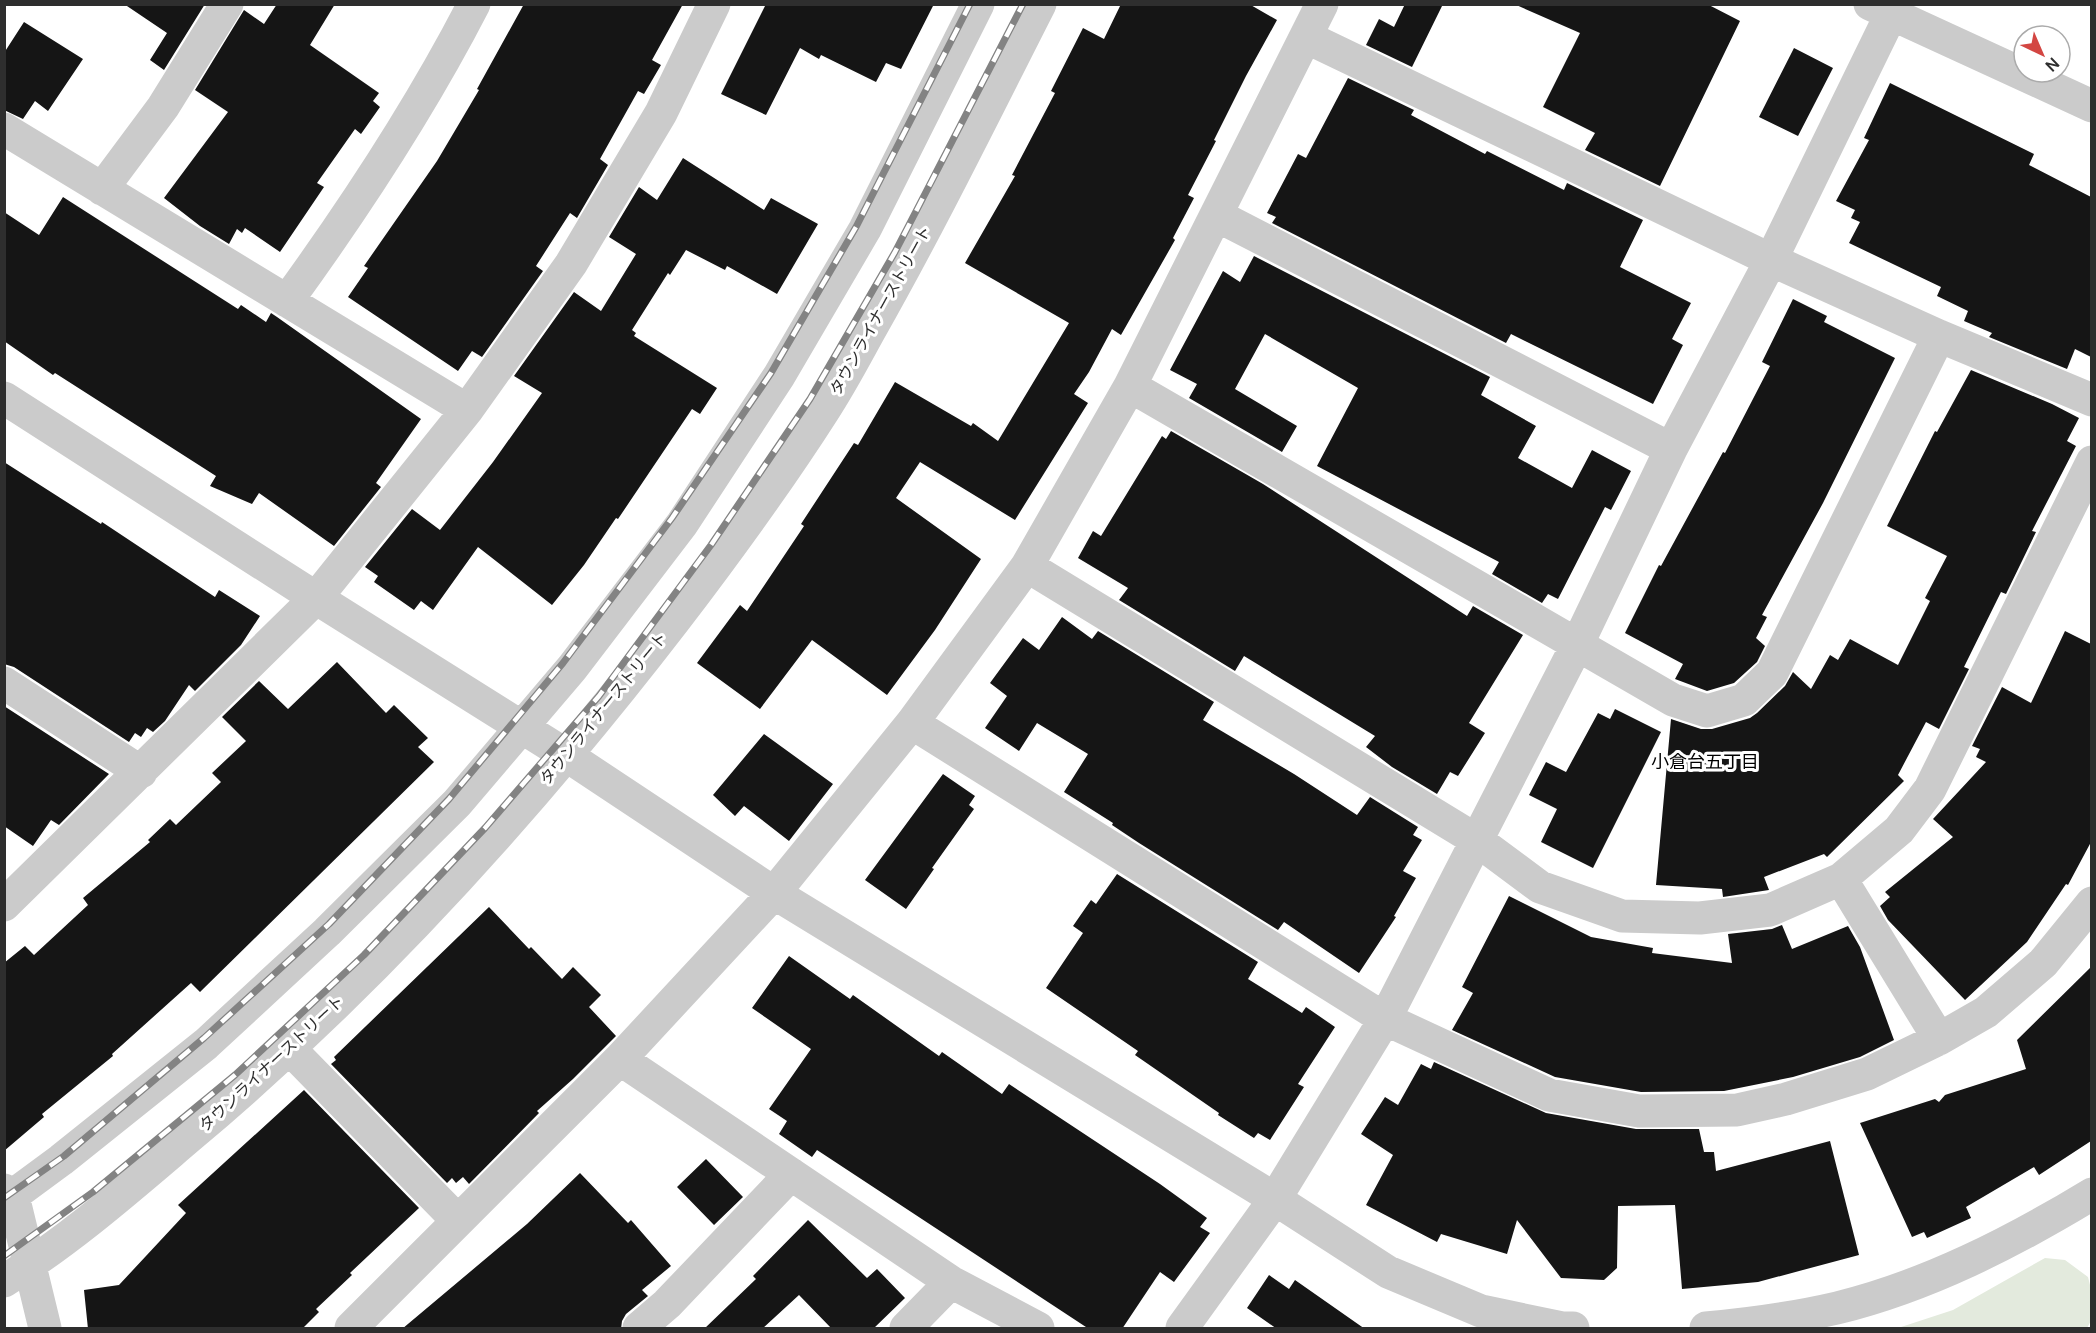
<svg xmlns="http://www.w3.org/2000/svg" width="2096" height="1333" font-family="Manrope,'Noto Sans JP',sans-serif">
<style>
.green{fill:#e3eadd}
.building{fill:#151515}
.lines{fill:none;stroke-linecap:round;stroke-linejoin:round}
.minor{stroke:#cbcbcb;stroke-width:33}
.rail-casing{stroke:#838383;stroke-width:7}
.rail{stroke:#fff;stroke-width:4.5;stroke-dasharray:14;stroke-linecap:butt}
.labels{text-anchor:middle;stroke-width:6;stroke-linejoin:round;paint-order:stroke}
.street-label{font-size:16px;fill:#2e2e2e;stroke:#fff}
.neighbourhood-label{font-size:18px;fill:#000;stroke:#fff}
</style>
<rect width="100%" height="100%" fill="#fff"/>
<path class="green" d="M2045 1258 2065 1260 2088 1277 2091 1289 2092 1319 2087 1328H1898L1953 1310Z"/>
<path class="building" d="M124 4H205L164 70 150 60 167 33Z
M277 4H335L310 45 379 93 373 101 380 107 361 134 355 129 317 183 324 187 280 252 245 228 242 233 237 229 229 244 200 226 164 198 228 112 195 90 244 10 264 24Z
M524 4H683L652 60 661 65 644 94 638 91 600 159 608 165 577 218 570 213 536 266 543 271 482 357 472 351 458 371 348 297 368 268 364 266 437 161 479 90 477 89Z
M766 4H934L901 69 886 63 876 82 821 55 819 59 800 48 766 115 721 94Z
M1121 4H1249L1277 20 1246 76 1214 140 1216 141 1188 195 1194 198 1173 238 1175 240 1121 335 1112 329 1089 372 1074 394 1088 403 1015 520 920 462 896 498 981 559 935 630 887 695 812 640 760 709 697 663 740 605 747 611 804 526 801 524 854 443 858 445 895 382 971 426 973 423 998 441 1069 323 965 263 1015 176 1012 175 1055 93 1051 91 1083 28 1104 39Z
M1405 4H1443L1412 67 1366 45 1379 19 1394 27Z
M1514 4H1707L1740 21 1660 186 1585 150 1595 133 1543 107 1580 33Z
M24 22 83 59 48 111 35 101 23 119 4 110V53Z
M1794 48 1833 68 1798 136 1759 117Z
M1348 78 1414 110 1411 115 1485 154 1487 151 1564 190 1567 183 1643 220 1620 267 1691 303 1672 339 1683 345 1653 404 1511 334 1506 343 1272 223 1276 217 1267 213 1298 154 1306 158Z
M1890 83 2034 154 2029 165 2091 197V357L2075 349 2067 369 1989 337 1992 333 1964 321 1968 311 1937 296 1941 287 1849 243 1860 222 1851 218 1855 210 1836 201 1869 140 1864 138Z
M683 158 764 210 771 198 818 224 777 294 727 266 725 270 686 250 670 275 668 273 632 330 636 333 634 336 717 388 700 414 692 409 618 519 616 518 584 565 552 605 478 547 433 610 421 601 414 610 374 582 378 576 365 567 412 509 440 530 493 462 542 393 514 376 574 292 601 311 636 254 609 237 639 187 657 200Z
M63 197 238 309 241 305 266 322 271 313 277 317 421 419 376 483 381 487 334 546 259 493 252 504 210 486 216 476 55 373 53 375 4 341V212L39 235Z
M1254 256 1490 377 1481 395 1536 426 1518 458 1572 488 1592 450 1631 471 1611 510 1605 507 1558 599 1548 594 1542 603 1492 574 1499 562 1317 466 1358 388 1265 334 1235 389 1297 426 1282 452 1189 398 1197 384 1170 370 1223 271 1240 282Z
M1793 299 1827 316 1824 322 1895 358 1823 503 1762 615 1767 617 1756 638 1765 646 1757 662 1734 683 1707 691 1675 679 1683 664 1625 633 1659 565 1661 566 1723 452 1725 453 1770 366 1762 362Z
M1971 370 2052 404 2079 418 2067 441 2076 446 2032 531 2036 532 2006 594 2001 592 1964 667 1969 669 1939 729 1926 722 1898 775 1904 781 1827 857 1824 854 1764 877 1769 890 1723 897 1722 889 1656 885 1671 719 1701 729H1712L1750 718 1757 713 1785 686 1793 672 1811 689 1830 655 1838 660 1850 639 1898 665 1930 601 1925 598 1947 556 1887 526 1935 431 1937 432Z
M1171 431 1263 484 1467 616 1473 606 1523 635 1469 723 1485 733 1458 776 1450 772 1437 794 1392 767 1366 747 1375 736 1244 656 1235 671 1119 600 1128 588 1078 558 1093 531 1101 536 1162 436 1166 439Z
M4 462 101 524 102 522 215 597 219 590 260 616 241 645 195 691 189 685 165 721 153 732 147 728 141 737 135 733 129 742 14 667 4 664Z
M1062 617 1092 639 1098 631 1214 702 1203 720 1294 774 1357 815 1370 797 1418 827 1413 835 1422 840 1403 871 1416 878 1394 916 1396 917 1359 973 1284 922 1278 930 1139 843 1112 825 1113 823 1064 792 1088 754 1037 723 1019 751 985 728 1007 696 990 683 1023 638 1039 650Z
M2065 631 2091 644V842L2068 885 2066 884 2027 942 1965 1000 1888 920 1880 906 1890 897 1885 892 1953 837 1933 819 1986 762 1976 757 1980 749 1972 746 2002 687 2031 703Z
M337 662 386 713 394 705 428 738 418 747 434 762 200 992 191 983 112 1054 113 1056 42 1114 44 1117 4 1151V963L25 946 34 955 88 905 83 898 150 842 148 840 170 819 176 825 221 782 212 773 246 741 222 717 259 681 288 709Z
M4 706 109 774 59 825 51 820 33 846 4 826Z
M1615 709 1661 732 1593 868 1541 842 1557 809 1529 795 1546 762 1566 772 1598 713 1610 719Z
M764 734 833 784 789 841 744 806 735 816 713 795Z
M943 774 975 796 969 805 974 809 932 868 934 869 906 909 865 880Z
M1117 874 1258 962 1248 979 1302 1013 1306 1007 1335 1027 1298 1084 1304 1087 1270 1140 1258 1133 1254 1138 1218 1115 1219 1113 1135 1055 1138 1051 1046 988 1083 933 1073 926 1091 900 1096 904Z
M1509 896 1591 937 1653 948 1652 953 1732 963 1728 934 1772 929 1782 925 1792 949 1848 926 1860 947 1894 1040 1860 1057 1793 1077 1724 1091 1641 1092 1555 1077 1452 1030 1473 993 1462 987Z
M489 907 529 949 531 947 562 979 573 967 601 995 589 1007 616 1036 573 1079 537 1111 539 1113 469 1184 463 1177 456 1183 452 1178 447 1183 331 1064 336 1060 334 1057Z
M789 956 850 999 853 995 939 1056 942 1052 1002 1094 1009 1084 1160 1184 1207 1218 1200 1227 1210 1233 1174 1282 1160 1272 1122 1329H1089L817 1150 812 1157 779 1134 787 1121 769 1109 811 1049 752 1008Z
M2091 967V1141L2039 1175 2034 1167 1966 1207 1971 1218 1927 1238 1924 1232 1912 1237 1860 1123 1935 1099 1939 1102 1945 1095 2026 1069 2017 1040Z
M1434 1062 1546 1113 1636 1129H1699L1704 1152H1714L1716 1171 1830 1141 1859 1255 1758 1282 1682 1289 1675 1205 1618 1206 1617 1268 1604 1280 1561 1278 1517 1220 1507 1254 1441 1234 1437 1242 1366 1205 1393 1155 1361 1134 1385 1097 1398 1105 1421 1064 1431 1069Z
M304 1090 419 1208 350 1273 352 1275 316 1309 319 1312 302 1329H88L84 1290 119 1285 186 1213 178 1205Z
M706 1159 743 1197 714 1225 677 1187Z
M580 1173 628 1223 631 1220 671 1266 642 1290 648 1296 626 1314 622 1321 621 1329H402L527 1224Z
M808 1220 867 1278 877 1269 905 1298 873 1329H832L799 1295 762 1329H704L756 1279 753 1276Z
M1269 1275 1289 1289 1295 1280 1365 1329H1277L1247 1308Z"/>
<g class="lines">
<path class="minor" d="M1870 4 2092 106
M1306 37 1771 260 1939 336 2092 400
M4 129 467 410
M102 189 163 107 227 4
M1216 215 1671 449
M287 301C356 206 420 109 474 4
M1130 386 1673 700 1707 711 1744 700 1772 673 1939 336
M4 398 316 598 566 755 774 893 1275 1199 1388 1272 1481 1311 1562 1328H1573
M1027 566 1478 841 1540 887 1622 916 1700 918 1770 910 1841 879 1899 830 1930 789 2092 462
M4 683 141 772
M912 723 1385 1019 1549 1095 1639 1111 1737 1110 1786 1099 1867 1074 1939 1039 1986 1012 2043 963 2092 903
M1841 879 1939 1039
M4 905 316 598 467 410 571 264 661 113 714 4
M289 1048 458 1221
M620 1059 951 1282 1038 1328
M4 1190 13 1196 45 1328
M4 1202 61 1160 206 1044 327 932 457 803 572 668 682 524 779 376 865 229 978 4
M4 1281C70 1240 129 1188 189 1137 370 985 530 808 674 621 726 553 778 482 824 410 841 384 855 357 870 330 930 224 984 114 1040 4
M351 1328 620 1059 774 893 912 723 1027 566 1130 386 1322 4
M639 1328 667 1304 791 1174
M906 1328 951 1282
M1182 1328 1275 1199 1385 1019 1577 645 1671 449 1771 260 1896 4
M1706 1328C1750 1324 1794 1318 1837 1308 1927 1286 2013 1242 2092 1194"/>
<g class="rail-casing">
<path id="rail" d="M4 1198 64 1156 204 1038 329 924 449 799 563 663 672 518 771 373 856 227 970 4
M4 1256 93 1192 235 1075 364 955 485 828 599 696 711 545 810 399 895 252 1023 4"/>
</g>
<use href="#rail" class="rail"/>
</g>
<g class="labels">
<g class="street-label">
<text transform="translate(880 310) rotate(-61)" y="6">タウンライナーストリート</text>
<text transform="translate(603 708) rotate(-51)" y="6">タウンライナーストリート</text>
<text transform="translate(271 1063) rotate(-43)" y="6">タウンライナーストリート</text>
</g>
<g class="neighbourhood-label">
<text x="1705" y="768">小倉台五丁目</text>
</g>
</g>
<rect width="2096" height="1333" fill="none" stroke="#2e2e2e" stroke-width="12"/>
<g transform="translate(2042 54) rotate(136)"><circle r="28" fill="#ffffff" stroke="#ababab" stroke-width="1.5"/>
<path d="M0-4.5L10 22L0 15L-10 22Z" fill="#d34642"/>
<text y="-9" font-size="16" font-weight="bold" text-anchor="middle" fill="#2e2e2e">N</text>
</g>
</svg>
